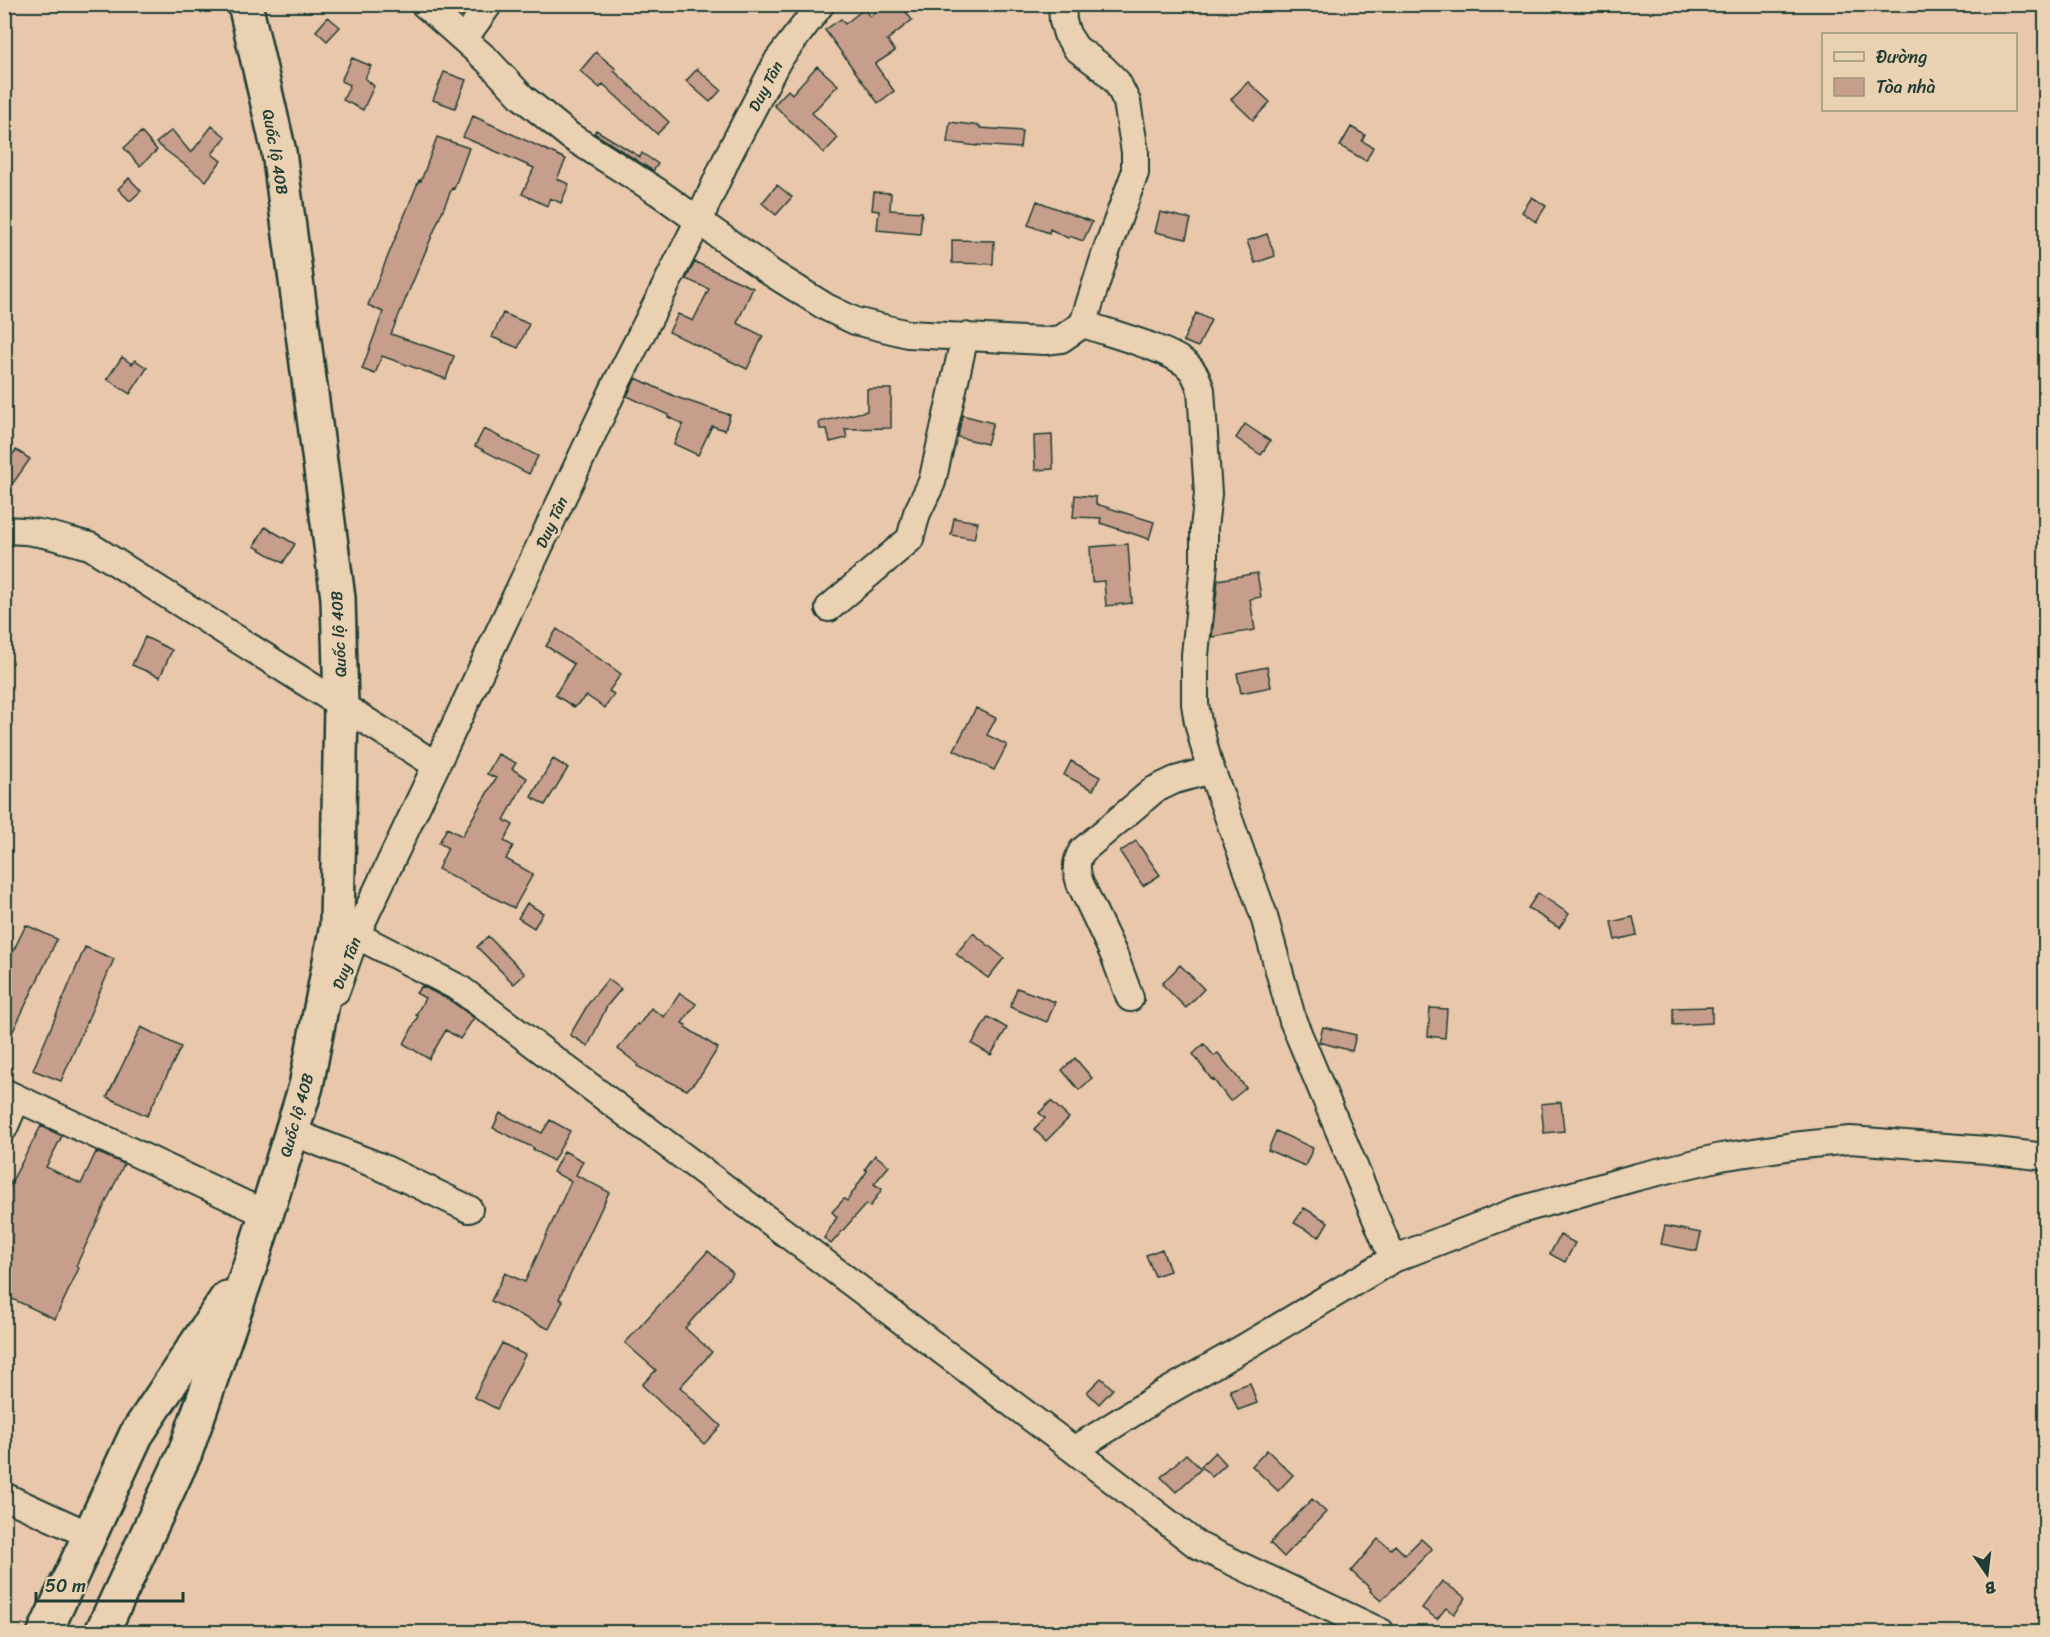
<svg xmlns="http://www.w3.org/2000/svg" width="2050" height="1637" font-family="Sriracha,sans-serif">
<style>
.building{fill:#c79e8b;stroke:#1f3d34;stroke-width:1.5}
.lines{fill:none;stroke-linecap:round;stroke-linejoin:round}
.minor-casing{stroke:#1f3d34;stroke-width:30}
.highway-casing{stroke:#1f3d34;stroke-width:38}
.minor{stroke:#ead1b2;stroke-width:26}
.highway{stroke:#ead1b2;stroke-width:33}
.labels{text-anchor:middle;stroke-width:6;stroke-linejoin:round;paint-order:stroke}
.street-label{font-size:16px;fill:#1f3d34;stroke:#ead1b2}
</style>
<rect width="100%" height="100%" fill="#e9c7ab"/>
<filter id="ink" filterUnits="userSpaceOnUse"><feTurbulence type="fractalNoise" baseFrequency=".0167" numOctaves="2"/><feDisplacementMap in="SourceGraphic" scale="12" xChannelSelector="R" yChannelSelector="G"/><feConvolveMatrix kernelMatrix="1 2 1 2 8 2 1 2 1" color-interpolation-filters="sRGB"/></filter>
<g filter="url(#ink)">
<path class="building" d="M884 4H900L912 20 887 40 895 51 875 64 894 91 878 103 825 30 841 19 845 24 864 9 870 17Z
M328 17 340 27 327 41 316 31Z
M596 52 616 69 614 71 669 122 657 134 603 84 600 88 580 71Z
M352 58 371 66 365 78 374 86 363 110 343 100 350 85 341 81Z
M817 66 838 85 812 113 838 138 824 153 774 105 788 90 792 94Z
M697 69 721 90 710 102 686 81Z
M444 72 466 80 455 108 433 100Z
M1248 82 1270 102 1253 120 1231 99Z
M473 116 566 159 557 179 569 184 561 203 550 198 547 206 522 194 534 168 463 137Z
M950 122 980 126V128L1022 131 1020 148 977 145V146L947 142Z
M212 126 226 137 212 154 221 161 206 181 156 143 172 130 191 153Z
M1351 127 1365 135 1362 141 1373 147 1366 161 1340 146Z
M596 130 640 157 642 153 658 164 653 171 594 133Z
M141 132 157 150 140 166 124 148Z
M437 137 469 148 454 189 452 188 391 334 454 356 446 379 382 356 375 374 362 369 383 312 368 305 419 180 421 181Z
M129 178 141 191 130 201 118 189Z
M777 185 792 197 776 215 762 203Z
M874 192 891 193 890 210 922 212 920 234 877 230 879 211 872 210Z
M1532 197 1546 206 1536 222 1522 212Z
M1037 201 1092 222 1083 241 1070 236 1068 238 1050 229 1049 233 1028 225Z
M1160 212 1191 219 1186 239 1155 232Z
M1267 234 1275 256 1255 263 1247 241Z
M952 240 994 241 993 264 952 263Z
M695 262 753 288 737 323 763 336 747 369 669 332 678 314 693 321 709 289 686 279Z
M503 313 529 324 518 348 492 337Z
M1196 313 1211 320 1198 347 1183 341Z
M122 357 132 364 135 360 147 368 130 394 107 379Z
M636 378 676 397 730 415 725 430 712 426 698 455 674 444 683 424 668 417V415L627 396Z
M867 389H891V428L845 429 847 438 830 442 827 429H820L819 422 867 411Z
M962 415 993 423 987 444 958 437Z
M1245 424 1270 441 1261 455 1236 438Z
M484 429 538 456 529 474 475 446Z
M1052 435 1053 469 1035 470 1034 436Z
M16 450 30 459 4 496V466Z
M1075 495 1096 497V504L1154 522 1149 539 1100 523 1101 518 1073 517Z
M954 518 978 522 974 539 951 535Z
M265 527 295 544 283 563 254 546Z
M1128 544 1132 603 1106 606 1104 581 1092 582 1090 547Z
M1257 573 1261 597 1250 599 1255 630 1212 637 1218 580Z
M557 629 621 674 609 691 614 694 605 708 587 696 574 707 555 695 574 664 546 646Z
M145 637 172 650 160 677 132 665Z
M1267 667 1271 687 1241 693 1237 673Z
M976 708 996 718 987 735 1007 745 994 770 954 750Z
M498 754 516 763 512 769 527 778 504 820 513 825 504 841 513 846 506 859 533 874 514 908 438 869 448 848 439 843 447 828 462 836 496 778 487 774Z
M553 759 568 768 545 805 531 797Z
M1071 761 1100 777 1093 790 1064 775Z
M1136 841 1160 875 1143 886 1120 852Z
M1538 893 1569 914 1559 928 1528 908Z
M527 903 543 913 534 928 518 918Z
M1633 917 1637 935 1615 940 1611 922Z
M26 925 57 939 4 1050V970Z
M973 933 1004 958 988 978 956 954Z
M488 936 525 974 514 984 477 947Z
M85 947 114 959 61 1081 33 1070Z
M1180 965 1204 989 1186 1008 1162 984Z
M608 979 621 989 607 1006 588 1046 570 1035 590 1001Z
M422 986 451 1001 474 1018 460 1039 446 1030 429 1059 404 1044 418 1016 416 1015 425 998 416 993Z
M1017 988 1055 1002 1047 1022 1010 1007Z
M680 993 696 1004 682 1023 686 1025 685 1027 718 1048 701 1075 687 1090 656 1075 655 1076 637 1066 638 1064 618 1049 637 1024 639 1025 651 1008 664 1017Z
M1712 1007V1023L1673 1025V1008Z
M1430 1008 1447 1009 1445 1038 1428 1036Z
M988 1017 1007 1028 991 1055 972 1044Z
M141 1027 181 1047 147 1116 107 1097Z
M1323 1027 1356 1035 1352 1051 1319 1042Z
M1204 1044 1214 1056 1218 1053 1246 1088 1230 1101 1213 1079 1212 1080 1193 1054Z
M1075 1058 1092 1078 1079 1090 1062 1070Z
M1051 1101 1069 1118 1046 1141 1034 1129 1045 1118 1039 1113Z
M1561 1102 1564 1131 1544 1133 1541 1104Z
M500 1113 542 1133 550 1120 570 1131 553 1161 533 1149 534 1148 493 1128Z
M41 1126 62 1136 46 1167 81 1184 96 1152 124 1164 76 1266 79 1268 55 1319 4 1295V1196Z
M1276 1131 1313 1148 1305 1166 1268 1150Z
M564 1151 583 1161 576 1175 609 1192 559 1299 563 1301 549 1329 491 1301 505 1273 525 1282 571 1181 553 1172Z
M875 1155 889 1166 874 1184 882 1189 870 1207 866 1204 831 1244 824 1238 837 1217 832 1212 844 1199 847 1201 867 1171 865 1169Z
M1304 1208 1328 1222 1319 1237 1294 1223Z
M1665 1226 1701 1233 1697 1251 1661 1244Z
M1560 1235 1575 1243 1565 1262 1550 1254Z
M1162 1249 1170 1271 1155 1276 1146 1255Z
M708 1251 733 1273 685 1328 712 1352 680 1387 721 1426 704 1444 642 1385 656 1370 625 1343Z
M502 1343 525 1355 497 1409 474 1397Z
M1101 1378 1113 1389 1099 1404 1087 1392Z
M1250 1383 1257 1403 1238 1410 1230 1390Z
M1267 1450 1293 1475 1278 1491 1252 1466Z
M1215 1452 1226 1464 1212 1477 1201 1466Z
M1186 1454 1201 1469 1176 1492 1161 1477Z
M1312 1499 1326 1512 1284 1557 1270 1543Z
M1378 1539 1391 1549 1395 1545 1405 1555 1421 1539 1432 1549 1381 1601 1370 1591 1371 1589 1351 1571Z
M1442 1581 1466 1598 1454 1614 1446 1608 1437 1619 1422 1608Z"/>
<g class="lines">
<g class="minor-casing">
<path id="minor" d="M424 4 487 60 522 97 570 136 658 192 773 274 826 307 855 321 908 334 1045 341 1061 339 1083 324 1107 249 1135 173V152L1127 102 1117 82 1103 68 1076 48 1067 34 1063 21 1062 4
M464 39 489 4
M1083 324C1108 333 1171 349 1188 366 1195 372 1198 381 1201 390L1208 494 1204 528V564L1195 655V704L1198 722 1208 761 1263 913 1293 1021 1393 1259
M4 531C33 528 62 539 90 546L436 765
M829 608 910 539 917 513 932 482 965 336
M356 935 459 988 1074 1450 1197 1545 1381 1632
M336 991 356 935 448 740 618 380 699 220 728 156 778 60 821 4
M1130 998 1114 955 1080 883C1076 870 1075 863 1082 851L1154 790 1175 780 1211 770
M4 1092 266 1214
M4 1128 17 1098
M292 1132 379 1166 469 1209
M1074 1450 1163 1394 1245 1347 1393 1259 1520 1210 1637 1177 1721 1157 1793 1146 1850 1140 1987 1150 2046 1157
M4 1496 89 1535"/>
</g>
<g class="highway-casing">
<path id="highway" d="M45 1632 136 1435 227 1298
M102 1632 185 1453 252 1260 306 1086 337 925 341 704 338 598 279 152 245 4"/>
</g>
<use href="#minor" class="minor"/>
<use href="#highway" class="highway"/>
</g>
</g>
<g class="labels">
<g class="street-label">
<text transform="translate(765 86) rotate(-62)" y="6">Duy Tân</text>
<text transform="translate(276 152) rotate(80)" y="6">Quốc lộ 40B</text>
<text transform="translate(551 522) rotate(-65)" y="6">Duy Tân</text>
<text transform="translate(338 634) rotate(-93)" y="6">Quốc lộ 40B</text>
<text transform="translate(346 963) rotate(-70)" y="6">Duy Tân</text>
<text transform="translate(296 1115) rotate(-74)" y="6">Quốc lộ 40B</text>
</g>
</g>
<rect width="2050" height="1637" fill="none" stroke="#ead1b2" stroke-width="24"/>
<rect x="12" y="12" width="2026" height="1613" fill="none" stroke="#1f3d34" stroke-width="2" filter="url(#ink)"/>
<rect x="1822" y="33" width="195" height="78" fill="#ead1b2" stroke="#999680" stroke-width="1.5"/>
<rect x="1834" y="52" width="30" height="9" fill="#ead1b2" stroke="#999680" stroke-width="1.5"/>
<text x="1876" y="63" font-size="18" fill="#1f3d34">Đường</text>
<rect x="1834" y="78" width="30" height="18" fill="#c79e8b" stroke="#999680" stroke-width="1.5"/>
<text x="1876" y="93" font-size="18" fill="#1f3d34">Tòa nhà</text>
<g transform="translate(1987 1574) rotate(166)" stroke="#ead1b2" stroke-width="4.5" paint-order="stroke">
<path d="M0-4.5L10 22L0 15L-10 22Z" fill="#1f3d34"/>
<text y="-9" font-size="16" font-weight="bold" text-anchor="middle" fill="#1f3d34">B</text>
</g>
<path d="M36 1592v9h147v-9" fill="none" stroke="#1f3d34" stroke-width="3"/>
<text x="45" y="1592" font-size="18" fill="#1f3d34" stroke="#ead1b2" stroke-width="4.5" paint-order="stroke">50 m</text>
</svg>
